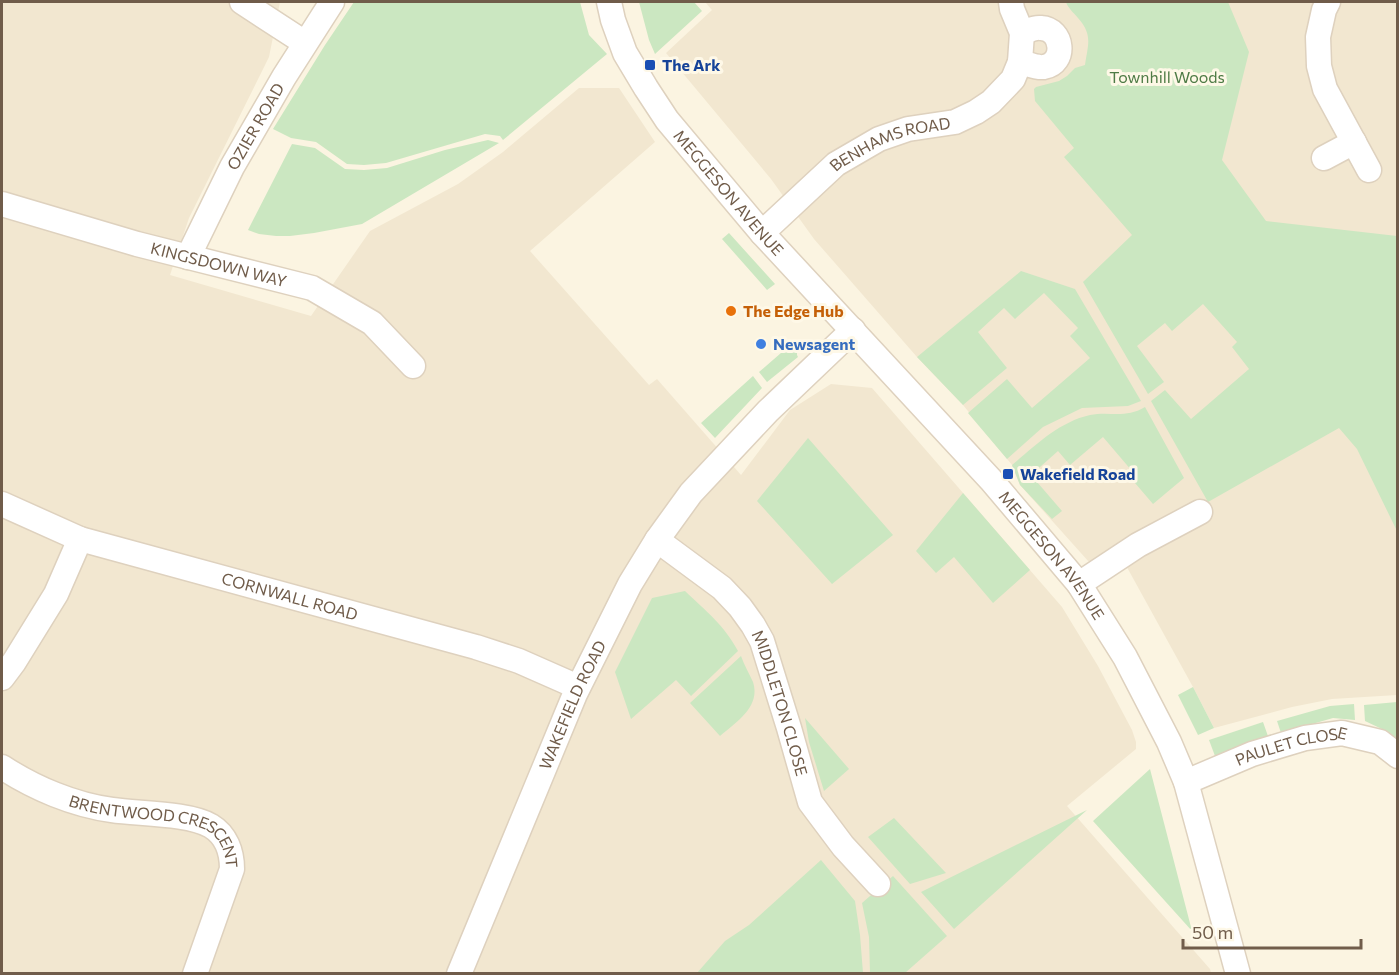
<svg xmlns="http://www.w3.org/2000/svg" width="1399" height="975" font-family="Commissioner,sans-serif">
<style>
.residential{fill:#f2e7d0}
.green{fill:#cbe7c1}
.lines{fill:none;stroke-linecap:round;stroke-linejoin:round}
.minor-casing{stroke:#ded1be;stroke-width:27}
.minor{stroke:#fff;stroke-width:24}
.transit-dot{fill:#1a4fb4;stroke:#fef8e7;stroke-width:2}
.food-dot{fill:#e8710a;stroke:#fef8e7;stroke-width:2}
.shop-dot{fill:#3f7fe0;stroke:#fef8e7;stroke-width:2}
.labels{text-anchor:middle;stroke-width:6;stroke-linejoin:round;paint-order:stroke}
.transit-label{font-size:16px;font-weight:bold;fill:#164399;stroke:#fef8e7;text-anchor:start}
.park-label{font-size:16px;fill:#4e7b45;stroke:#fef8e7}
.street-label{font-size:16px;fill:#705c4a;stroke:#fef8e7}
.food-label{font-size:16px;font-weight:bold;fill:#c56008;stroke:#fef8e7;text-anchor:start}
.shop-label{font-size:16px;font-weight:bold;fill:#366cbe;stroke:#fef8e7;text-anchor:start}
</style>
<rect width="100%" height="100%" fill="#fbf4e1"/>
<path class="residential" d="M2 2H280L269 57 189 218 170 275 311 316 370 231 458 184 503 152 579 88H619L655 142 530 251 649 385 657 379 741 475 790 410 831 384 872 388 1062 607 1098 666 1132 730 1136 742V749L1067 806 1210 969 1211 973 2 974Z
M705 2H1397V695L1332 699 1292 707 1214 728 1193 687 1118 551 1089 562 1020 485 1012 465 963 405 917 357 814 239 771 179 666 53 712 10Z"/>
<path class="green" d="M354 2H580L589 35 607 54 503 140 500 136 485 134 386 163 364 165 347 164 316 142 291 138 273 129 325 45Z
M639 2H694L702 11 655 54 649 40Z
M1066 2H1228L1249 52 1222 160 1266 221 1397 236V531L1357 449 1339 428 1208 502 1151 401 1165 390 1191 419 1249 369 1232 347 1237 342 1203 304 1172 331 1165 323 1137 346 1164 382 1148 394 1083 282 1132 235 1064 157 1074 148 1035 101 1034 89 1036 87 1059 81 1067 76 1075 68 1085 65C1088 44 1093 35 1078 18 1073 12 1068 8 1066 2Z
M488 140 499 143 362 224 314 233 290 236H276L259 234 248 230 292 144 315 148 345 169 364 170 387 168 445 150Z
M729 233 775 284 767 290 722 239Z
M1021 271 1075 289 1141 401 1128 406 1082 408 1043 427 1007 459 968 413 1007 379 1032 408 1090 358 1070 336 1078 328 1044 293 1015 319 1004 308 978 332 1007 368 963 405 917 357Z
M789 346 797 353V355L798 357 767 382 759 372Z
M753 376 762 388 715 438 701 423Z
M1145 407 1184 478 1153 504 1129 476 1132 471 1103 437 1070 465 1058 451 1031 475 1062 511 1052 519 1020 485 1012 465C1036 445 1059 422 1090 415 1110 411 1125 419 1145 407Z
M808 438 893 535 832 584 757 501Z
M963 493 1030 570 993 603 954 557 936 573 916 551Z
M685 591C706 611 724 625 738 651L691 696 676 680 631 719 615 672 652 598Z
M741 656C744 665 749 673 753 682 761 707 736 722 720 736L690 703Z
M1193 687 1214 728 1198 735 1178 695Z
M1397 702V740L1384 730 1365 721 1364 705Z
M1354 704 1355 720 1333 718 1281 733 1277 721 1330 706Z
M805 718 849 769 824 791 809 742Z
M1263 722 1269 739 1215 756 1209 740Z
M1150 769 1192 931 1093 821Z
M1087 810 954 929 921 892Z
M894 818 946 873 910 884 868 837Z
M821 860 855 901 860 935 863 973H697L725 941 749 925Z
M893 876 947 936 905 973H870L869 937 862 903Z"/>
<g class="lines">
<g class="minor-casing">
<g id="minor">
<path d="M242 2 305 43"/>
<path id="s1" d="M609 2 613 20 625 53 646 88 667 120 762 233 991 480 1079 584 1125 657 1169 742 1186 782 1238 974"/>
<path d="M1328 2 1324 10 1318 37 1319 66 1325 89 1369 170"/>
<path d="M1020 62C1028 64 1036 68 1044 67 1067 63 1063 29 1041 28 1034 27 1028 31 1022 33"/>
<path d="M1324 158 1354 142"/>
<path id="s2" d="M2 204 137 244 312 288 372 323 413 366"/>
<path id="s3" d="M762 233 836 164 879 139 908 129 955 122 976 112 991 102 1013 79 1020 62 1022 33 1012 9 1011 2"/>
<path id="s4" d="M188 257 232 167 284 77 332 2"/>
<path id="s5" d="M2 504 80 539 476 647 519 661 578 687"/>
<path id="s6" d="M657 540 722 588 740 607 753 625 762 641 789 728 810 802 843 846 878 884"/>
<path d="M1079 584 1138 545 1200 512"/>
<path d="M2 678 14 662 56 594 80 539"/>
<path id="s7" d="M2 767C34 788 74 805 112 810 139 814 189 813 211 826 226 835 232 852 232 869L195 974"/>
<path id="s8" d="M1186 782 1252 754 1305 738 1342 733 1380 742 1398 756"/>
<path id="s9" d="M459 974 575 694 630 584 657 540 691 493 768 411 853 330"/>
</g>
</g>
<use href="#minor" class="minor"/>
</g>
<g class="transit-dot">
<rect x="644" y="59" width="12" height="12" rx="3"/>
<rect x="1002" y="468" width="12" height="12" rx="3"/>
</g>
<circle class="food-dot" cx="731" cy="311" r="6"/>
<circle class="shop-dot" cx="761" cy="344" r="6"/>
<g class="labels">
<g class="transit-label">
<text x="662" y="71">The Ark</text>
<text x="1020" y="480">Wakefield Road</text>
</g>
<g class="park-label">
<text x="1167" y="83">Townhill Woods</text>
</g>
<g class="street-label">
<text dy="6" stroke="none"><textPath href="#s4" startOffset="147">OZIER ROAD</textPath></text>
<text dy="6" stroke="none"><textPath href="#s3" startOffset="160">BENHAMS ROAD</textPath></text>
<text dy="6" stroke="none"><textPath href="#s1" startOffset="228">MEGGESON AVENUE</textPath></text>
<text dy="6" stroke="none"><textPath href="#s2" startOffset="225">KINGSDOWN WAY</textPath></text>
<text dy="6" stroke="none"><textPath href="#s1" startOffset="714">MEGGESON AVENUE</textPath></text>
<text dy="6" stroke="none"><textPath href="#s5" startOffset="303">CORNWALL ROAD</textPath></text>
<text dy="6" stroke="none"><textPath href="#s6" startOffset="212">MIDDLETON CLOSE</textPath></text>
<text dy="6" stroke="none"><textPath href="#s9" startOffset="292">WAKEFIELD ROAD</textPath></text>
<text dy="6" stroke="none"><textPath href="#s8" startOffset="112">PAULET CLOSE</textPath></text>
<text dy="6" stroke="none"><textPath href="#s7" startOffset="172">BRENTWOOD CRESCENT</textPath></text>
</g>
<g class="food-label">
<text x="743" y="317">The Edge Hub</text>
</g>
<g class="shop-label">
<text x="773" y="350">Newsagent</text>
</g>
</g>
<rect width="1399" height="975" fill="none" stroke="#705c4a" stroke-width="6"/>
<path d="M1183 939v9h178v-9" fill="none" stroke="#705c4a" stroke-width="3"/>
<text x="1192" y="939" font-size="18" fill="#705c4a" stroke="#fef8e7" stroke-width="4.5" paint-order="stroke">50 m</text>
</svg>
